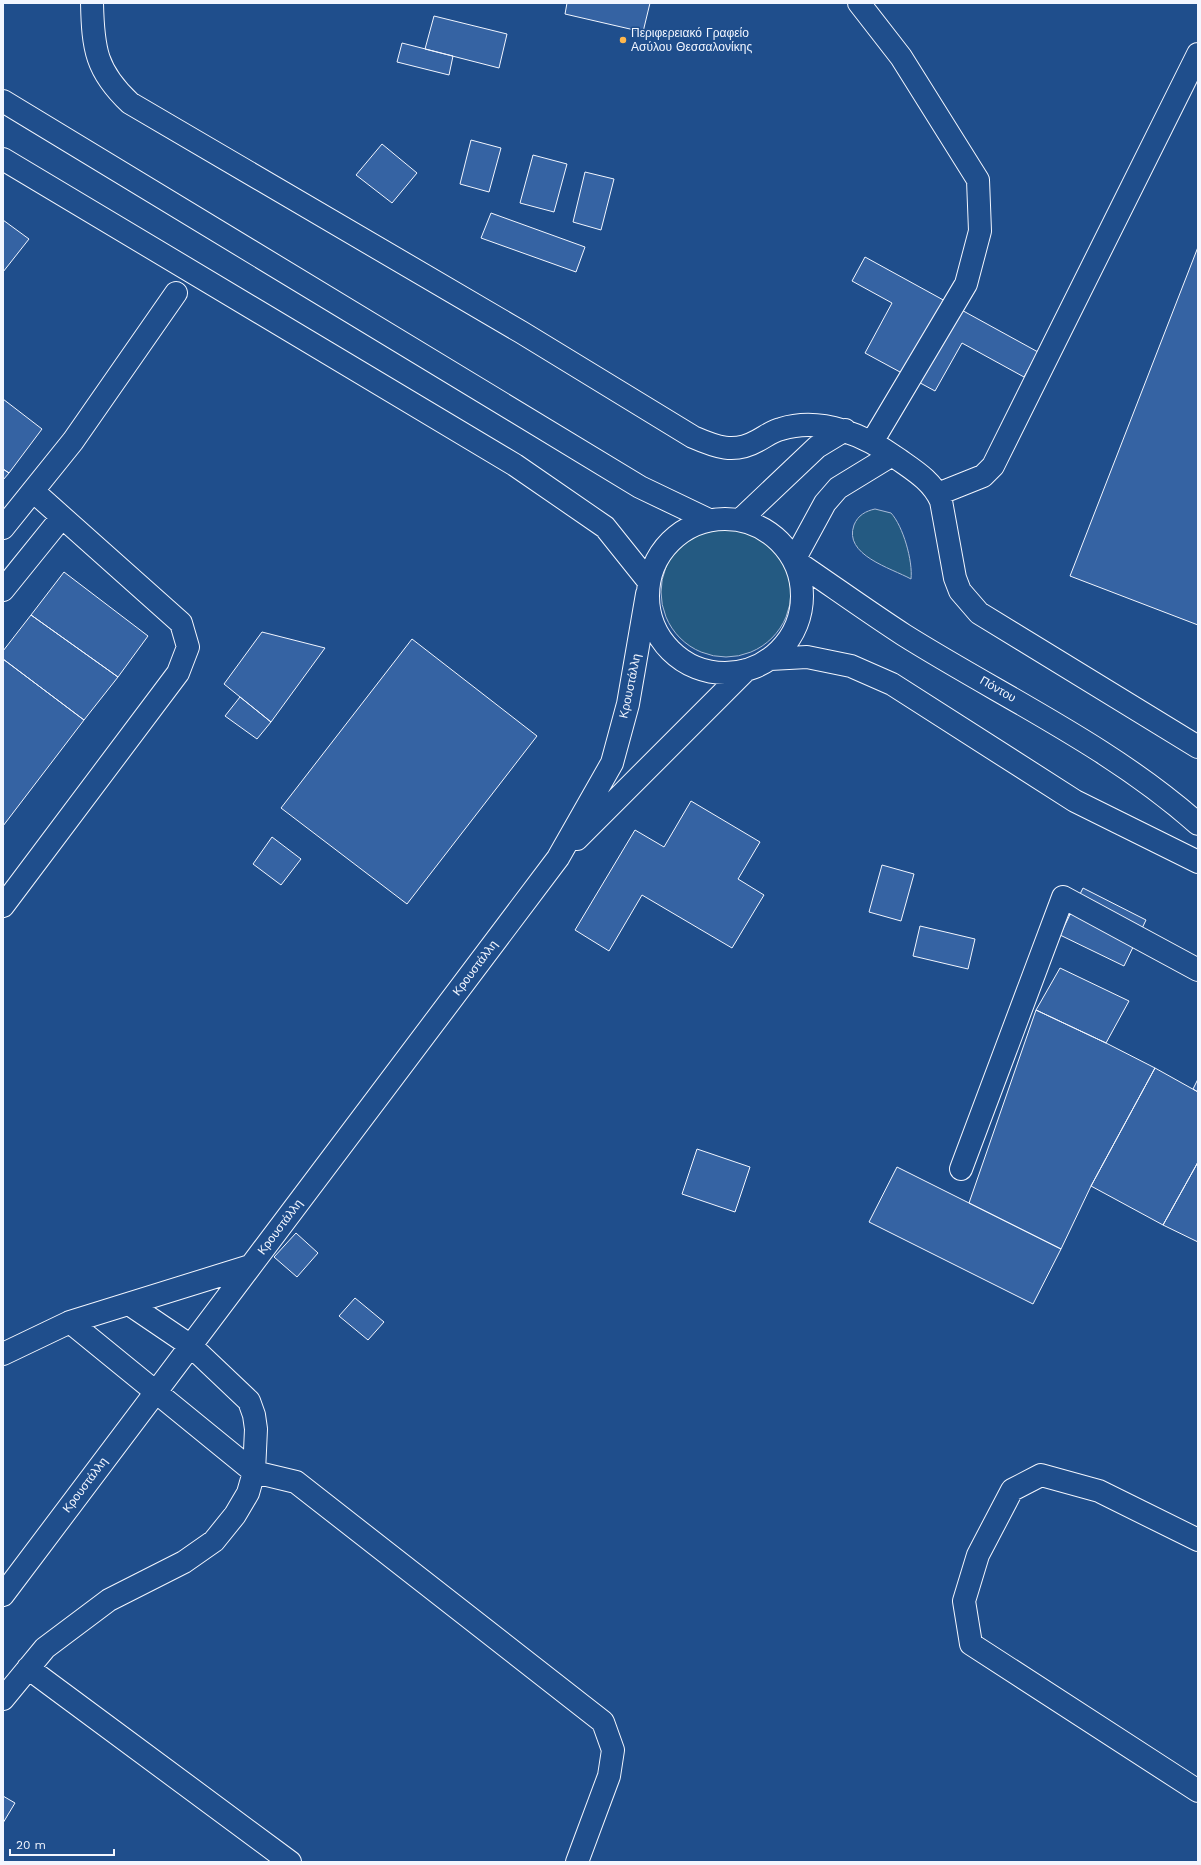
<svg xmlns="http://www.w3.org/2000/svg" width="1201" height="1865" font-family="'Work Sans',sans-serif">
<style>
.green{fill:#245a82;stroke:#a8bbd7}
.building{fill:#3563a3;stroke:#f2f6ff}
.lines{fill:none;stroke-linecap:round;stroke-linejoin:round}
.minor-casing{stroke:#f2f6ff;stroke-width:24}
.minor{stroke:#1f4e8c;stroke-width:22}
.poi-dot{fill:#ffb74d;stroke:#1f4e8c;stroke-width:1.5}
.labels{text-anchor:middle;stroke-width:3;stroke-linejoin:round;paint-order:stroke}
.poi-label{font-size:12px;fill:#f2f6ff;stroke:#1f4e8c;text-anchor:start}
.street-label{font-size:12px;fill:#f2f6ff;stroke:#1f4e8c}
</style>
<rect width="100%" height="100%" fill="#1f4e8c"/>
<path class="green" d="M875 509 891 513C903 526 913 561 911 579 891 568 843 555 854 525 858 515 866 511 875 509Z
M661 592a65 65 0 1 1 130 0a65 65 0 1 1-130 0Z"/>
<path class="building" d="M567 3H650L643 32 565 14Z
M434 16 507 34 499 68 425 49Z
M402 43 453 56 449 75 397 62Z
M471 140 501 148 489 192 460 184Z
M382 144 417 173 392 203 356 175Z
M533 155 567 164 554 212 520 203Z
M585 172 614 179 601 230 573 222Z
M491 213 585 247 576 272 481 238Z
M3 220 29 239 3 272Z
M1198 247V625L1070 576Z
M865 257 1038 352 1024 377 962 343 935 391 865 353 892 303 852 281Z
M3 399 42 429 9 473 3 469Z
M3 469 9 473 3 480Z
M64 572 148 636 118 677 31 615Z
M31 615 118 677 84 720 3 659V651Z
M262 632 325 648 271 722 224 684Z
M412 639 537 736 407 904 281 808Z
M3 659 84 720 3 826Z
M240 697 271 722 257 739 225 716Z
M691 801 760 842 738 879 764 895 732 948 642 895 609 951 575 930 635 830 664 847Z
M272 837 301 859 281 885 253 864Z
M882 865 914 874 901 921 869 912Z
M1083 888 1146 920 1124 966 1060 935Z
M920 926 975 939 968 969 913 956Z
M1060 968 1129 1001 1106 1043 1036 1010Z
M1036 1010 1106 1043 1155 1068 1091 1186 1061 1249 969 1203Z
M1155 1068 1198 1092V1162L1163 1225 1091 1186Z
M1198 1079V1092L1193 1089Z
M697 1149 750 1167 735 1212 682 1194Z
M1198 1162V1242L1163 1225Z
M897 1167 1061 1249 1033 1304 869 1222Z
M296 1233 318 1253 297 1277 274 1257Z
M355 1298 384 1322 368 1340 339 1316Z
M3 1796 15 1803 3 1823Z"/>
<g class="lines">
<g class="minor-casing">
<path id="minor" d="M92 3C93 49 96 71 130 103L521 332 693 437C716 447 734 454 757 441 765 437 772 431 781 429 822 416 866 436 898 459 915 471 932 481 941 501L955 578 960 591 979 613 1198 747
M859 3 901 57 978 180 980 231 966 284 872 442
M3 101 640 487 709 520
M3 159 515 465 605 527 649 582
M892 455 838 488 825 503 794 560C831 585 867 611 904 635 1003 697 1110 746 1198 824
M938 494 983 476 993 466 1198 54
M648 596a77 77 0 1 1 154 0a77 77 0 1 1-154 0Z
M740 520 817 447 845 430
M3 528 73 441 176 293
M3 590 62 517
M770 659 807 657 851 666 892 684 1075 801 1198 862
M577 839 746 670
M3 906 178 673 188 647 181 623 33 491
M961 1169 1063 897 1198 970
M70 1322 254 1472 296 1482 603 1722 613 1750 609 1776 577 1862
M3 1354 70 1322 250 1266
M1198 1540 1099 1491 1041 1475 1012 1490 978 1555 964 1601 971 1644 1198 1791
M3 1595 558 858 612 763 628 704 647 594
M28 1668 290 1862
M3 1699 45 1648 109 1600 184 1562 214 1541 235 1515 248 1493 254 1472 256 1429 254 1415 249 1401 191 1346 129 1304"/>
</g>
<use href="#minor" class="minor"/>
</g>
<circle class="poi-dot" cx="623" cy="40" r="4"/>
<g class="labels">
<g class="poi-label">
<text x="631" y="37">Περιφερειακό Γραφείο<tspan x="631" dy="14">Ασύλου Θεσσαλονίκης</tspan></text>
</g>
<g class="street-label">
<text transform="translate(630 686) rotate(-78)" y="4">Κρουστάλλη</text>
<text transform="translate(998 689) rotate(30)" y="4">Πόντου</text>
<text transform="translate(475 968) rotate(-53)" y="4">Κρουστάλλη</text>
<text transform="translate(280 1227) rotate(-53)" y="4">Κρουστάλλη</text>
<text transform="translate(85 1485) rotate(-53)" y="4">Κρουστάλλη</text>
</g>
</g>
<rect width="1201" height="1865" fill="none" stroke="#f2f6ff" stroke-width="8"/>
<path d="M10 1849v6h104v-6" fill="none" stroke="#f2f6ff" stroke-width="2"/>
<text x="16" y="1849" font-size="12" fill="#f2f6ff" stroke="#1f4e8c" stroke-width="3" paint-order="stroke">20 m</text>
</svg>
